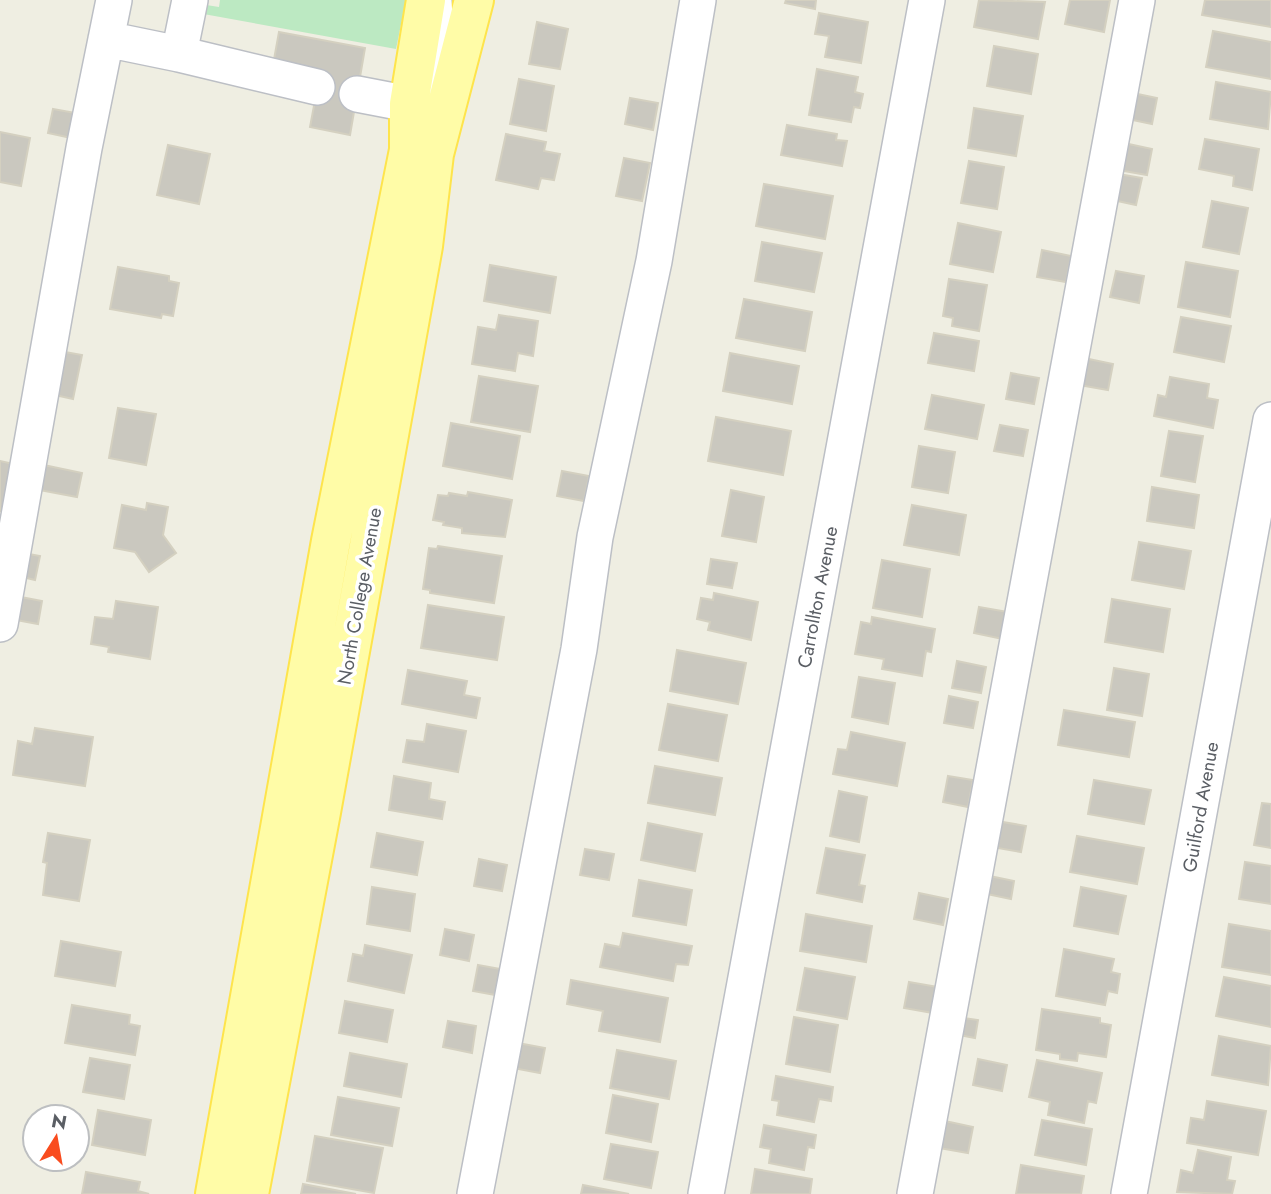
<svg xmlns="http://www.w3.org/2000/svg" width="1271" height="1194" font-family="Jost,sans-serif">
<style>
.green{fill:#bce9c2}
.building{fill:#cac8bf;stroke:#d4d0c0;stroke-width:2}
.lines{fill:none;stroke-linecap:round;stroke-linejoin:round}
.minor-casing{stroke:#bcbfc5;stroke-width:38}
.major-casing{stroke:#fee44c;stroke-width:42}
.minor{stroke:#fff;stroke-width:35}
.major{stroke:#fffca7;stroke-width:38}
.labels{text-anchor:middle;stroke-width:7;stroke-linejoin:round;paint-order:stroke}
.street-label{font-size:19px;fill:#5a5e64;stroke:#fff}
</style>
<rect width="100%" height="100%" fill="#efeee2"/>
<path class="green" d="M220 0H406L396 49 198 13 200 4 219 7Z"/>
<path class="building" d="M786 0H816L815 9 785 3Z
M979 0 1045 2 1038 39 974 27Z
M1070 0H1110L1104 32 1065 24Z
M1205 0H1271V27L1202 15Z
M819 13 868 22 861 63 825 57 829 36 815 34Z
M537 22 568 29 560 69 529 64Z
M1213 31 1271 42V79L1206 67Z
M279 32 365 48 350 135 310 127 320 74 273 65Z
M994 46 1038 54 1031 94 987 86Z
M817 69 858 77 855 92 863 94 860 108 854 107 851 122 809 115Z
M519 79 554 86 546 131 510 124Z
M1216 82 1271 92 1268 129 1210 119Z
M1128 92 1157 98 1152 124 1123 118Z
M630 98 658 103 653 130 625 124Z
M974 108 1023 116 1016 156 968 148Z
M53 109 81 114 76 139 48 133Z
M787 125 837 134 836 140 847 141 842 166 781 155Z
M0 132 30 138 21 186 0 182Z
M506 134 546 142 544 151 560 154 554 180 541 178 538 189 496 180Z
M1205 139 1259 149 1252 190 1233 186 1234 176 1199 169Z
M1124 143 1152 149 1147 175 1118 170Z
M168 145 210 154 199 204 157 195Z
M624 158 650 163 642 201 616 196Z
M969 161 1004 167 997 209 961 203Z
M1113 173 1142 178 1136 205 1108 199Z
M764 184 833 196 825 239 756 226Z
M1212 201 1248 208 1239 254 1203 247Z
M958 223 1001 232 993 272 950 264Z
M762 242 822 253 814 292 755 281Z
M1042 250 1071 256 1066 282 1037 277Z
M1186 262 1238 271 1230 317 1178 307Z
M490 265 556 277 550 313 484 301Z
M118 267 169 276V281L179 283 173 316 162 314 161 318 110 309Z
M1116 271 1144 276 1139 303 1110 297Z
M949 279 987 285 979 331 952 326 953 318 943 316Z
M744 299 812 312 805 351 736 338Z
M499 315 538 321 533 356 518 353 515 371 472 364 478 327 496 330Z
M1181 317 1231 326 1224 362 1174 352Z
M934 333 979 341 974 371 928 363Z
M54 350 82 355 73 399 46 393Z
M730 353 799 366 792 404 723 391Z
M1084 358 1113 364 1108 390 1079 385Z
M1011 373 1039 378 1034 404 1006 399Z
M479 376 538 386 530 432 471 422Z
M1170 377 1209 384 1207 398 1218 400 1213 428 1154 416 1158 395 1166 397Z
M932 395 984 405 977 439 925 429Z
M118 408 156 414 146 465 109 458Z
M716 417 791 431 783 475 708 461Z
M451 423 520 436 512 479 443 466Z
M1000 425 1028 430 1023 456 994 451Z
M1169 431 1203 436 1195 482 1161 476Z
M919 446 955 452 948 493 912 487Z
M0 461 18 465 9 512 0 511Z
M39 464 82 473 77 497 34 489Z
M562 471 589 476 584 501 557 496Z
M1152 487 1199 495 1194 528 1147 521Z
M731 490 764 497 756 542 722 536Z
M468 492 512 500 505 537 462 533V528L443 525 444 522 433 520 438 495 448 496 449 493 467 496Z
M147 503 168 507 163 535 176 553 149 572 135 552 114 548 122 505 146 510Z
M912 505 966 515 959 555 904 545Z
M1139 542 1191 551 1184 589 1132 580Z
M438 546 502 556 494 603 430 593V590L423 589 429 548 437 549Z
M18 552 40 556 35 580 14 575Z
M711 559 737 563 732 588 707 584Z
M882 560 930 569 922 617 873 608Z
M714 593 758 602 751 640 708 630 710 622 697 619 701 598 713 600Z
M21 597 42 601 38 624 16 620Z
M1112 599 1170 609 1163 652 1105 642Z
M116 601 158 607 150 659 108 652 109 647 91 644 95 617 113 619Z
M428 605 504 617 497 660 421 648Z
M979 607 1008 612 1003 639 974 633Z
M872 617 935 629 931 652 926 651 922 676 882 669 884 659 855 654 861 622 871 624Z
M677 650 746 663 738 704 670 691Z
M957 661 986 667 981 693 952 688Z
M1114 668 1149 674 1142 716 1107 710Z
M408 670 467 681 464 695 480 698 476 718 402 704Z
M859 677 895 683 888 724 852 717Z
M949 696 978 702 973 728 944 723Z
M668 704 727 715 718 761 659 750Z
M1064 710 1135 722 1129 757 1058 745Z
M427 724 466 731 458 772 403 762 407 740 424 742Z
M35 728 93 737 85 786 13 775 18 741 32 744Z
M851 732 905 743 897 786 833 774 838 749 847 750Z
M655 766 722 778 715 815 648 803Z
M394 776 431 783 429 799 445 802 442 819 389 810Z
M948 776 973 780 968 807 943 802Z
M1094 780 1151 790 1144 824 1088 814Z
M839 791 867 797 859 842 830 836Z
M1262 803 1271 804V848L1254 845Z
M997 821 1026 826 1021 852 992 847Z
M648 823 702 834 695 871 641 860Z
M48 833 90 840 79 901 43 895 47 863 43 862Z
M377 833 423 842 417 875 371 867Z
M1077 836 1144 848 1137 884 1070 872Z
M826 848 865 855 859 885 865 886 862 902 817 893Z
M585 849 614 854 609 880 580 875Z
M479 859 507 865 502 891 474 886Z
M1245 862 1271 866V904L1239 899Z
M985 875 1014 881 1011 899 982 893Z
M639 880 692 890 686 925 633 916Z
M372 887 415 894 410 931 367 924Z
M1081 887 1126 896 1118 934 1074 926Z
M919 893 948 899 943 925 914 919Z
M806 914 872 926 866 962 800 951Z
M1229 924 1271 931V975L1222 967Z
M445 929 474 935 469 961 440 955Z
M623 933 692 946 688 965 676 964 673 981 600 967 605 944 620 947Z
M61 941 121 952 115 986 55 976Z
M365 945 412 955 404 993 348 981 353 954 363 956Z
M1064 949 1114 959 1111 972 1120 974 1117 993 1108 991 1105 1005 1056 996Z
M478 965 506 970 501 996 473 991Z
M805 968 855 977 847 1019 797 1010Z
M1224 977 1271 986V1027L1216 1016Z
M571 980 668 998 660 1042 599 1031 603 1011 567 1004Z
M909 982 938 987 933 1013 904 1008Z
M345 1001 393 1010 387 1042 339 1033Z
M72 1005 130 1015 129 1024 140 1026 135 1055 65 1043Z
M1042 1009 1100 1018V1023L1111 1025 1106 1057 1078 1053 1077 1061 1060 1059V1054L1036 1050Z
M794 1017 838 1025 830 1072 786 1064Z
M957 1017 978 1020 975 1038 954 1034Z
M448 1021 476 1026 472 1053 443 1047Z
M1219 1036 1271 1046 1268 1085 1212 1075Z
M518 1043 545 1048 540 1073 513 1068Z
M617 1050 676 1061 669 1099 610 1088Z
M350 1053 407 1064 401 1097 344 1086Z
M90 1058 130 1065 124 1099 83 1092Z
M978 1059 1007 1065 1002 1091 973 1085Z
M1037 1060 1102 1073 1096 1103 1088 1101 1084 1123 1048 1115 1050 1102 1029 1097Z
M776 1076 833 1087 831 1101 819 1099 814 1122 777 1115 779 1101 772 1100Z
M613 1095 658 1104 651 1142 606 1133Z
M338 1097 399 1108 392 1146 331 1135Z
M1207 1101 1266 1111 1258 1155 1187 1143 1191 1118 1204 1120Z
M98 1110 151 1120 145 1155 92 1145Z
M1042 1120 1092 1129 1086 1165 1035 1155Z
M945 1121 973 1127 968 1153 939 1148Z
M764 1125 816 1135 814 1148 808 1147 804 1170 769 1163 771 1149 760 1147Z
M315 1136 383 1148 374 1193 307 1181Z
M611 1144 658 1152 651 1188 604 1179Z
M1198 1150 1231 1157 1227 1180 1235 1181 1232 1194 1177 1192 1181 1170 1193 1173Z
M1021 1165 1084 1176 1081 1194H1016Z
M755 1169 812 1179 810 1194H751Z
M86 1172 140 1182 138 1191 149 1194H82Z
M303 1184 356 1194H301Z
M583 1185 629 1194H581Z"/>
<g class="lines">
<g class="minor-casing">
<path id="minor" d="M190 0 179 54 317 87
M106 39 179 54
M357 94 409 104
M429 109 438 61 434 2
M0 624 84 148 114 0
M475 1194 579 649 595 537 654 261 698 0
M706 1194 927 0
M915 1194 1137 0
M1129 1194 1271 420"/>
</g>
<g class="major-casing">
<path id="major" d="M215 1194 331 541 409 150V104L426 0
M249 1194 321 812 423 246 434 154 474 0"/>
</g>
<use href="#minor" class="minor"/>
<use href="#major" class="major"/>
</g>
<g class="labels">
<g class="street-label">
<text transform="translate(359 596) rotate(-80)" y="7">North College Avenue</text>
<text transform="translate(817 597) rotate(-79)" y="7">Carrollton Avenue</text>
<text transform="translate(1200 807) rotate(-80)" y="7">Guilford Avenue</text>
</g>
</g>
<g transform="translate(56 1138) rotate(11)"><circle r="33" fill="#ffffff" stroke="#bdbfc1" stroke-width="2"/>
<path d="M0-5L12 26L0 18L-12 26Z" fill="#f94c1e"/>
<text y="-10" font-size="19" font-weight="bold" text-anchor="middle" fill="#5a5e64">N</text>
</g>
</svg>
